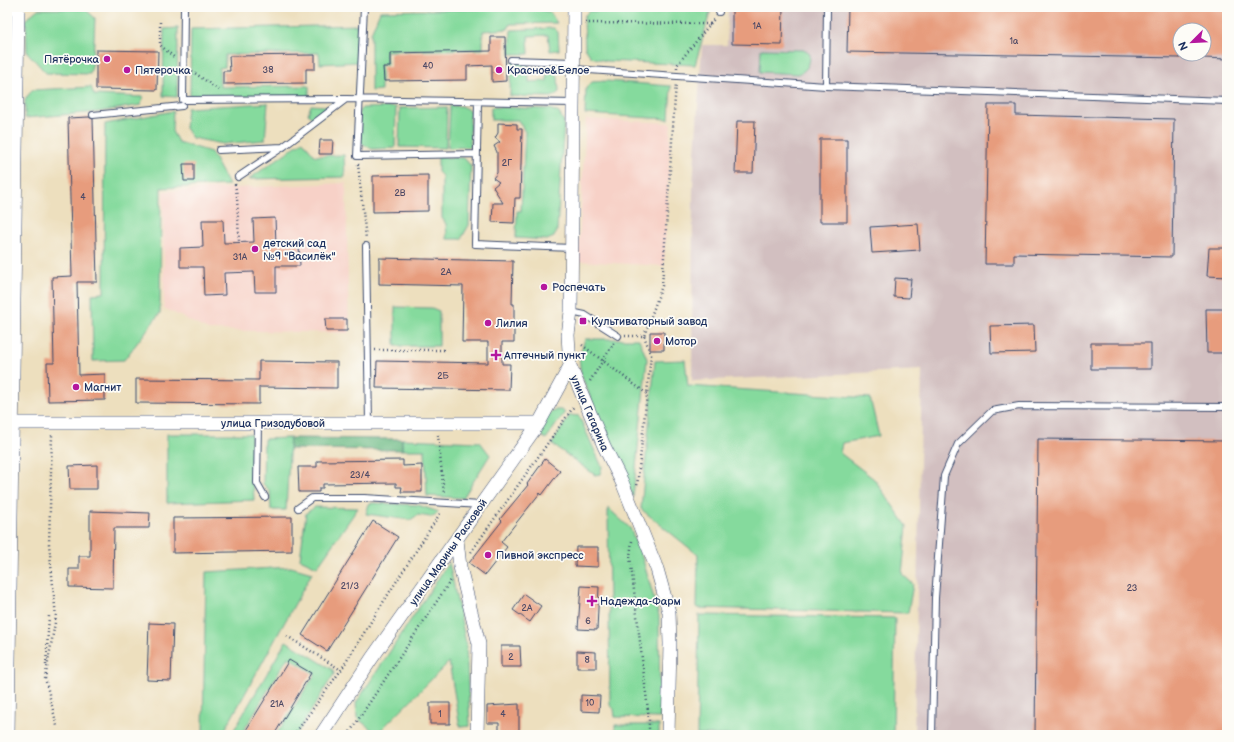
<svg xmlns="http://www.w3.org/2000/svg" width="1234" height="742" font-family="'Balsamiq Sans',sans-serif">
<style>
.built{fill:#f7d1c7}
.industrial{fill:#d2bfc0;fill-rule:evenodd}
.green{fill:#85da9d;stroke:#50847e}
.forest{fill:#6cba84;stroke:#447471}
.building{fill:#e79c7d}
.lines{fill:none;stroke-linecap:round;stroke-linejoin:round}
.service-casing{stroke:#3a496c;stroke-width:8}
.minor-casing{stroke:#3a496c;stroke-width:14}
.path{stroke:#3a496c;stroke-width:2.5;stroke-dasharray:1 3;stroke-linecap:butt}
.service{stroke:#fff;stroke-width:6}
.minor{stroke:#fff;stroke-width:13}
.poi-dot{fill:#b5179e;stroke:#fdfcf7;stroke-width:1.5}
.labels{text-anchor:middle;stroke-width:3.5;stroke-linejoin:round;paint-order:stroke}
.number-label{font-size:9px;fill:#4e4a66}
.poi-label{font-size:11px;fill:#1b2f5e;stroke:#fdfcf7;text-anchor:start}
.street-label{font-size:11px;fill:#1b2f5e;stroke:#fdfcf7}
</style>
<rect width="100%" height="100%" fill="#fdfcf7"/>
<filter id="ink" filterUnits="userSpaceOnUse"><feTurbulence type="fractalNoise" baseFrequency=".025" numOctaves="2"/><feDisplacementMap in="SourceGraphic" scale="8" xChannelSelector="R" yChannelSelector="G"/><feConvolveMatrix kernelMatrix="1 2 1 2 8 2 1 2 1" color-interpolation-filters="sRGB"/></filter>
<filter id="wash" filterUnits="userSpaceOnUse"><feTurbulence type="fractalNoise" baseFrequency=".012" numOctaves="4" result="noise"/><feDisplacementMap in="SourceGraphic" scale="16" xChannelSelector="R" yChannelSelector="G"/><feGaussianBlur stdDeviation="0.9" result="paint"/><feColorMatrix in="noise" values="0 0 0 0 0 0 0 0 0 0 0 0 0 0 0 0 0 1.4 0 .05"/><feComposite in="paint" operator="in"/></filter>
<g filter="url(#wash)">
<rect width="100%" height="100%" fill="#eddfbe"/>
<path class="built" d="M586 119 671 123 664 266 578 261Z
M346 183 349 333 208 330 164 308 163 191Z"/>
<path class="industrial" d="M728 7H1227V735H914L922 370 692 381 693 185 702 45H727ZM1180 30H1204V54H1180Z"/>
<path class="green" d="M534 8 550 12 557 23 510 24 508 29 483 31V49L386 51 387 64 381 65V90L371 91V33L380 11Z
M38 9H85L95 18 93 61 90 74 46 73 27 52 26 19Z
M711 9 695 65 606 61 591 57 585 48 584 16 589 11Z
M360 25V62L320 64 319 53 225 55V67L219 68 220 87 309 86V96L190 97 191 29Z
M178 28 177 97 163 96 164 29Z
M554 28 558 32 559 50 550 51 548 35 528 36 529 54H510L511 30Z
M761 49 803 50 807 51 810 55C810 64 808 69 799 74L760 72Z
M511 62H528L529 82 547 81V69L556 72 558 77 559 92 552 97 510 96Z
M606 81 671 86 669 119 585 114 586 88 592 82Z
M91 87 94 95 143 97 141 105 98 112 25 118V100L32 90Z
M268 103 265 140 223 144 192 138 185 128 187 108Z
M311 105 325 106 329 110 314 120 308 114Z
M450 106H462L470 111V147L448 148Z
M396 107 395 148 372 149 361 143 359 111 362 108Z
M447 107 446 148 399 147 400 108Z
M491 107 550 109 559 113 564 122 557 230 554 237 547 240 516 238 517 211H521L525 132 518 120H491Z
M173 111 172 131 178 142 211 152 229 185 161 188 160 313 124 360 93 361 92 294 104 293 105 124Z
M303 141 315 156 344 155 345 177 249 179Z
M438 157 464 158 471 166 469 225 461 239H447L446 224 442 218V176L438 172Z
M395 307 432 308 439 311V346H395Z
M585 339H639L647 359 633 497 581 375 579 357Z
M685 360 688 386 870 398 879 436 842 443 840 453 874 479 907 526 902 574 913 584 908 613 697 608 698 555 641 509 655 361Z
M554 410H561L565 412 546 439 536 432 547 415Z
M570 415 579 416 602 467 600 474 595 475 552 444Z
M167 434H251L254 500 167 503Z
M290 438 286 510H271L270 491 263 484 264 439Z
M402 439 480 442 490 455 463 498 427 496 425 450H402Z
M373 503 418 505 439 512 437 514 430 517 418 515 410 520 366 514 369 504Z
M315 507 358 508 317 567 300 559 306 513Z
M608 508 630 528 643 560 659 616 660 718 615 717 614 709 610 705Z
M449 562 466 643 470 726 460 727 449 662 377 734 357 718 356 703Z
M291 567 312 573 222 735H213L203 732 206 572Z
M699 615 895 618 893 735H697Z
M286 641 333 670 334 674 296 735H276L315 674 288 657 241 735H231Z
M615 725H659V735H615Z"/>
<path class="forest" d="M290 438 402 439V450L289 449Z"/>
<g id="blocks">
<path class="building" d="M732 7H783L782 45 732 44Z
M848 7H1227V59L1204 58V30H1180V58L847 52Z
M491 37H505L506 81 492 82V65L467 66V80L384 81 383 67H390V53L491 51Z
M96 50 158 51 157 90 96 89Z
M315 55V69H306V83L223 84V71H230L229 56Z
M988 105H1016V115L1174 119 1172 257 1014 254V264H985Z
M89 117 93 119 97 282H77L79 375 105 374V400L48 401 47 363H54L52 277 72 276 68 118Z
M737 121H755L753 173H735Z
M498 123 517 124V129H522L520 198H515L514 223 492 222 493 203H503L493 187 499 182 493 178 497 173V152L494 146 500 142 495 138 498 133Z
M820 139H847V222H820Z
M320 140H333L332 154H319Z
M183 164H194V181H184Z
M428 175V211L373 212V176Z
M275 218 276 245H299L300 266H276V292H255L254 272 224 273 225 295 204 296 203 267H180V248L203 247 202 220H223L224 243 254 242 253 219Z
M918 224 920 250 872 253 870 227Z
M1209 248H1227V277L1207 276Z
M379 258 513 261 512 304H514V342H502V364H510L509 390 376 388 377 361 488 363V342H462L463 286 379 284Z
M895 278 911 279 909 298 894 297Z
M1206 309H1227V353H1207Z
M325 319H347V331H326Z
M1034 325 1035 352 991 353 990 326Z
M650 332H664V350H650Z
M1091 343H1151V369H1091Z
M259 361 337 362V388L259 387V404L136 403V379L259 380Z
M1038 439 1227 441V735H1035Z
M545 459 560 471 542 495 540 493 501 542 507 547 485 575 469 563 502 521 500 519 528 485 527 484Z
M403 460V466L422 465V492H401L402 487H396V483L323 484V488H319V492H299L298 467H317V461Z
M97 465V489H70L69 466Z
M90 511 150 513 149 528H114L113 588 69 587V569H79V556H90Z
M292 517V551L173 553V518Z
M373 521 398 537 327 651 302 635Z
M576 547H598V567L575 566Z
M581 586 599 587 597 630 578 629Z
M524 594 541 606 530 622 513 610Z
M149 623 173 624 171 681 147 680Z
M501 646H520L521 667H501Z
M577 651 596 652V668H577Z
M289 660 311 673 274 735H243Z
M581 695 600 696 599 712 581 711Z
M430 703H450V724H430Z
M519 704V735H499V723H487V706Z"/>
</g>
</g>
<g filter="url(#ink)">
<use href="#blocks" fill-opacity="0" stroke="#3a496c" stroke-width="1"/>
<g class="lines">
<g class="service-casing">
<path id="service" d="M184 7 183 100 346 99
M364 7 357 156 477 154
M719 12V7
M511 60 574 62
M574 69 826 86 1227 101
M826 86 827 7
M478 102 475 244 572 248
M93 115 182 106
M219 150 283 147
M238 177 283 147 346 99 574 103
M366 246 369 423
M571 312 585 315 618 336
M258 423 257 483 265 497
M298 508 312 498H364L481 505
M932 735 935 598 944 476 958 444 992 411 1019 406 1227 407"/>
</g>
<g class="minor-casing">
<path id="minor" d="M574 7 571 312 568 335 570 366 604 446 622 482 657 569 669 612 670 644 668 735
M7 423H539
M457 540 460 567 479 644 477 735
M8 735 18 7
M321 735 372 658 539 423 570 366"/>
</g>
<path class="path" d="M160 22V45L175 58
M585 23 710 24
M677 68V65L715 18
M192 71 219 90
M358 164 366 239
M235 184 237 196 239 242
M625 336H644L662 286 676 83
M644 336 651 355 647 393
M582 345 647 394 637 487
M375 350H444
M590 381 614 343
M438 435 444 494
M632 541 630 556 649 719V735
M471 552 574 406
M287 636 341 670
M46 665 49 616
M45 678 57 726
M45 679 56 617 49 544 52 435
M294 735 341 670 382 604 441 512
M348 735 451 580"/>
<use href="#service" class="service"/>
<use href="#minor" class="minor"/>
</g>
</g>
<g class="poi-dot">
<circle cx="107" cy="59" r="4"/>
<circle cx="127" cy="70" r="4"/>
<circle cx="499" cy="70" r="4"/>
<circle cx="255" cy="249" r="4"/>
<circle cx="544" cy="287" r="4"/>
<rect x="579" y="317" width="8" height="8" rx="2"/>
<circle cx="488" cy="323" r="4"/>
<circle cx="657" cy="341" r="4"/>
<path d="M494 349h4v4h4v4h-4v4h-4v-4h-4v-4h4z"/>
<circle cx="76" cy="387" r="4"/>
<circle cx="488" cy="555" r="4"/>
<path d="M590 595h4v4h4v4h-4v4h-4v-4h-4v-4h4z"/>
</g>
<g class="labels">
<g class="number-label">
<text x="757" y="29">1А</text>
<text x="1014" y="44">1а</text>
<text x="428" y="69">40</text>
<text x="268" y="73">38</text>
<text x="507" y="166">2Г</text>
<text x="400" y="196">2В</text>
<text x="83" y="200">4</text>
<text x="240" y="260">31А</text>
<text x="446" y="275">2А</text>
<text x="443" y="379">2Б</text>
<text x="360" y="478">23/4</text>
<text x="350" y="589">21/3</text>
<text x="1132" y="591">23</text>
<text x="527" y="611">2А</text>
<text x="588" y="624">6</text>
<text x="511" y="660">2</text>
<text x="587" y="663">8</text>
<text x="590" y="706">10</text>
<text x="277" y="707">21А</text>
<text x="440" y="717">1</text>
<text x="503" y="717">4</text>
</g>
<g class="poi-label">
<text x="99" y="63" text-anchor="end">Пятёрочка</text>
<text x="135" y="74">Пятерочка</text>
<text x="507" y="74">Красное&amp;Белое</text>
<text x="263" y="247">детский сад<tspan x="263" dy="13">№9 "Василёк"</tspan></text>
<text x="552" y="291">Роспечать</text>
<text x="591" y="325">Культиваторный завод</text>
<text x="496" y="327">Лилия</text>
<text x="665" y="345">Мотор</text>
<text x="504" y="359">Аптечный пункт</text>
<text x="84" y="391">Магнит</text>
<text x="496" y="559">Пивной экспресс</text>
<text x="600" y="605">Надежда-Фарм</text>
</g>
<g class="street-label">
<text transform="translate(590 413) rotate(67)" y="4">улица Гагарина</text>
<text x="273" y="427">улица Гризодубовой</text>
<text transform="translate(448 552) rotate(-55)" y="4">улица Марины Расковой</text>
</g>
</g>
<rect width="1234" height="742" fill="none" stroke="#fdfcf7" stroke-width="24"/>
<g transform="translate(1192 42) rotate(246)"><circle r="19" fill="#fdfcf7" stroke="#a3aaba"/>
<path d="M0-3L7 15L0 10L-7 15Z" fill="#b5179e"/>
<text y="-6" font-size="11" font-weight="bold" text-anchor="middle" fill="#1b2f5e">N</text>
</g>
</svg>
